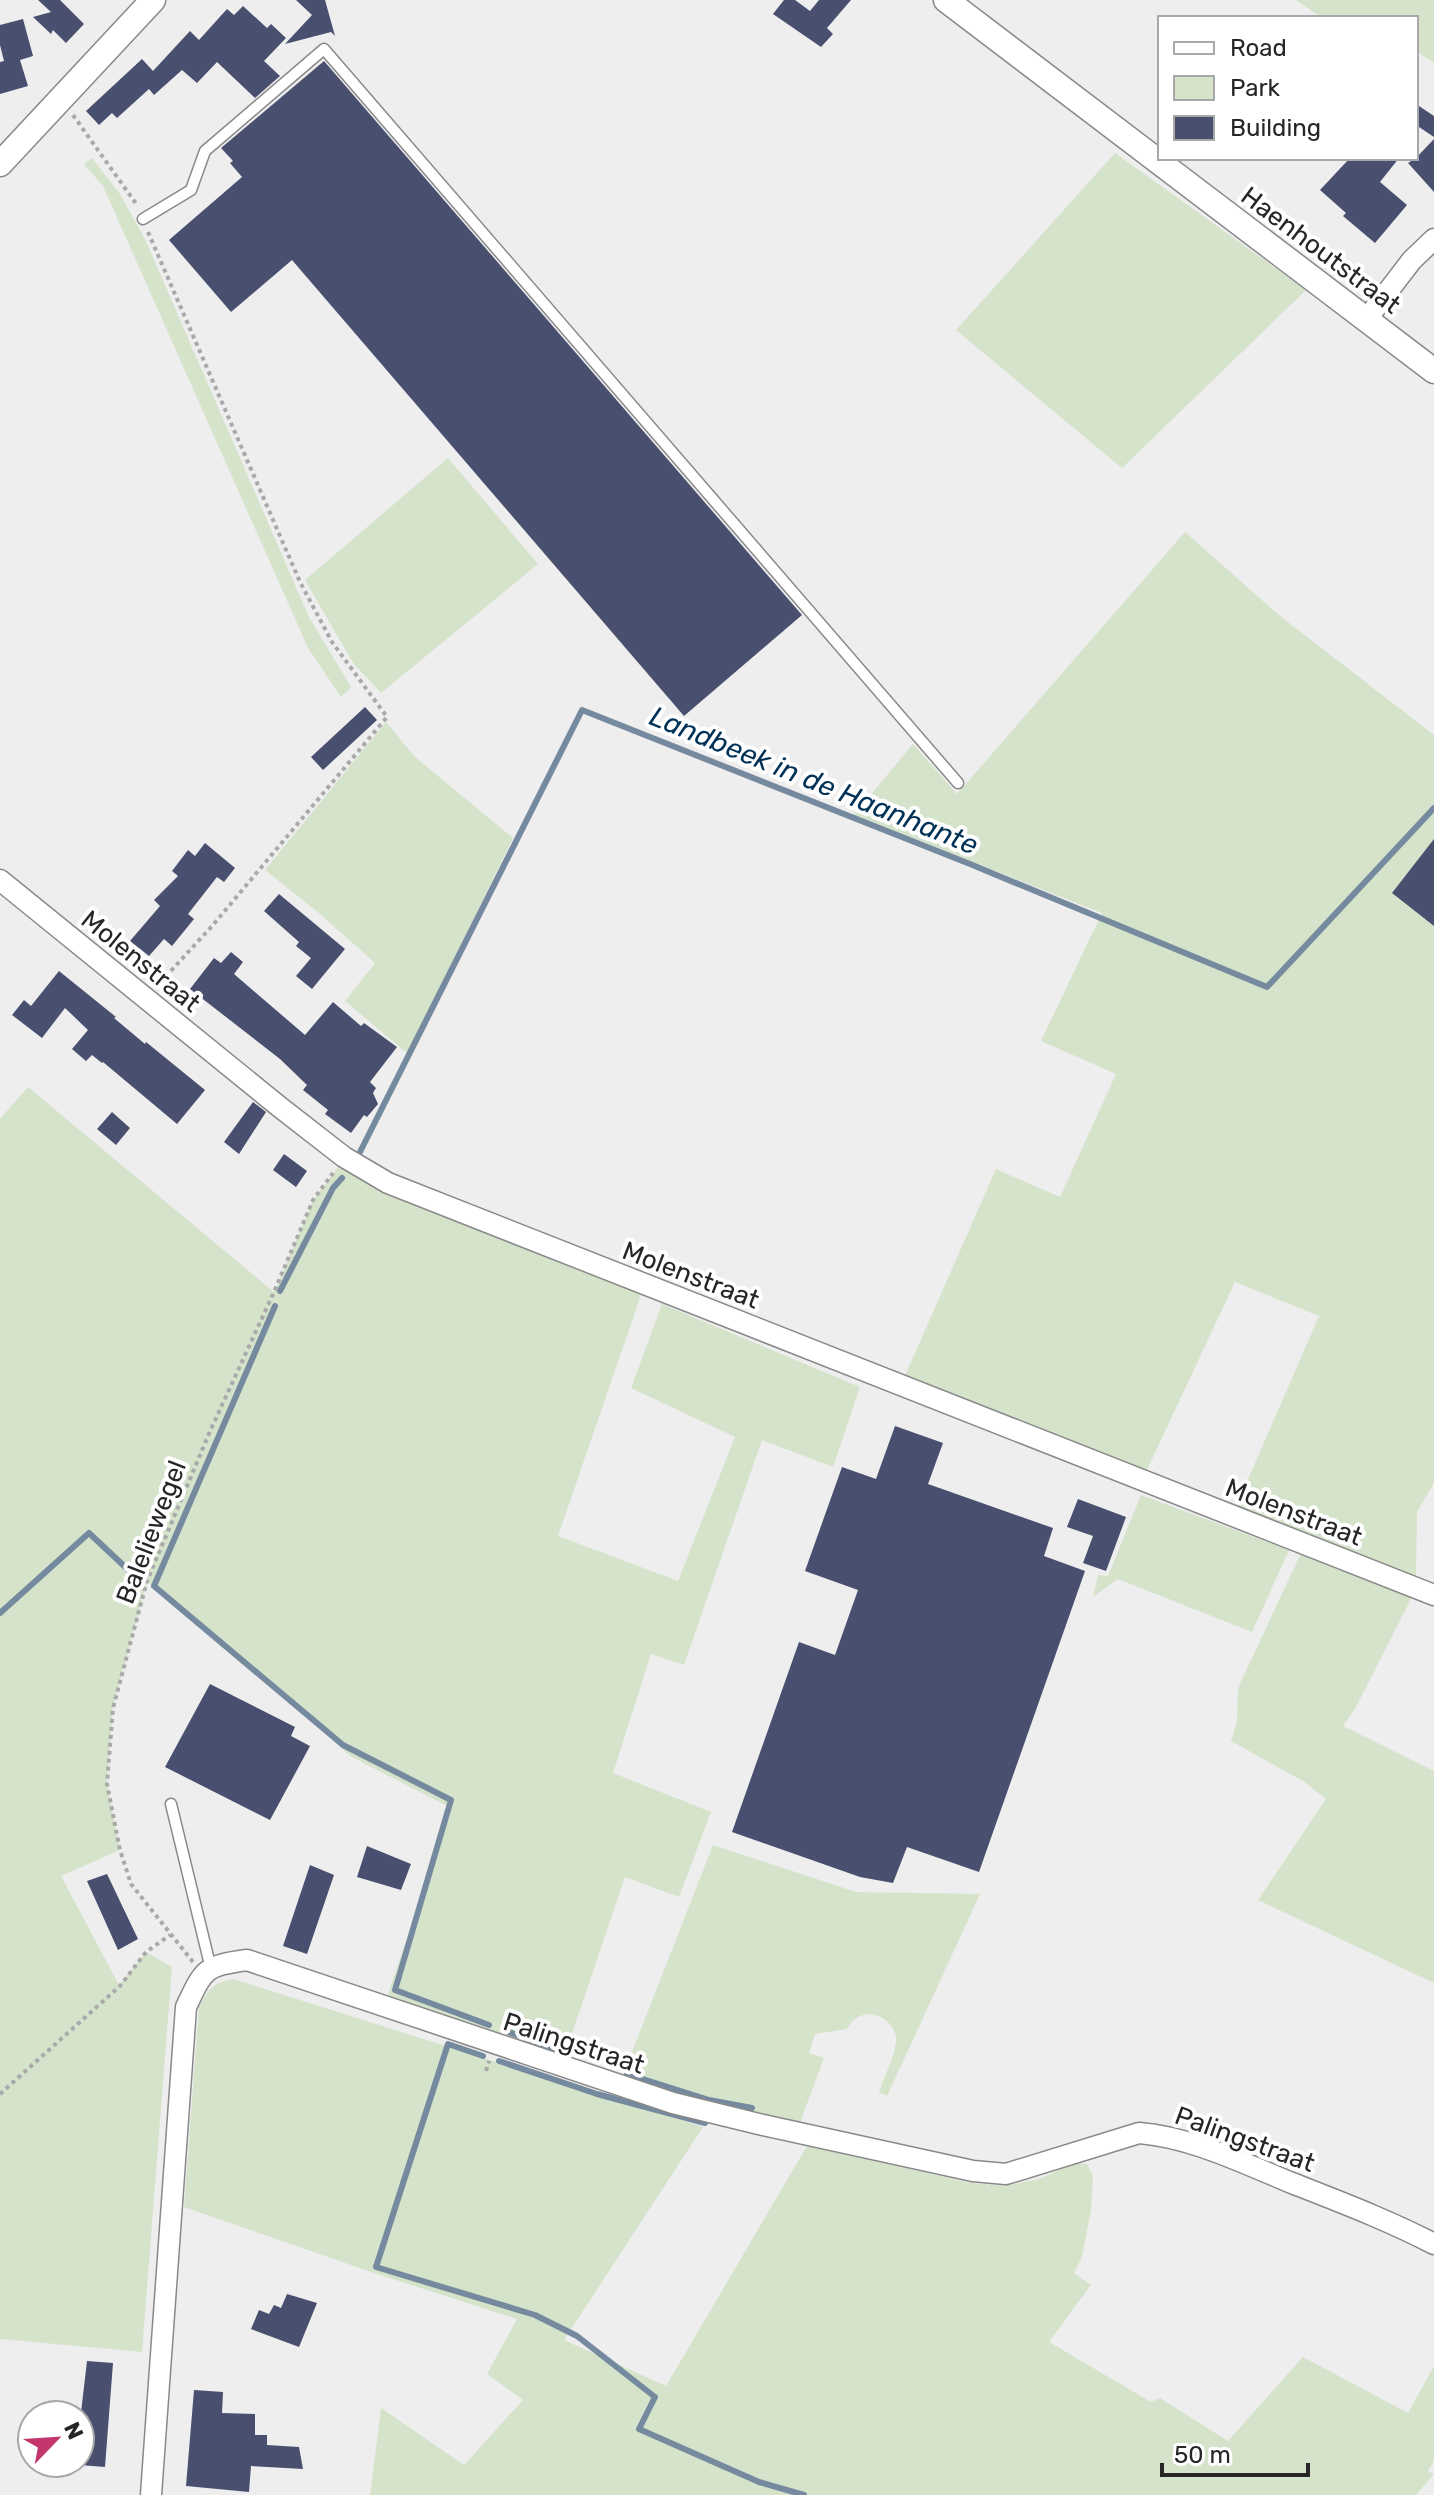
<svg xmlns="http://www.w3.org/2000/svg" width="1434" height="2495" font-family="Rubik,sans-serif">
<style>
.green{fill:#d5e3ca}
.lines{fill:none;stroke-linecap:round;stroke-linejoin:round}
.stream{stroke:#758a9e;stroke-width:6}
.building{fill:#494f6e}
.service-casing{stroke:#89898a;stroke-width:13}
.minor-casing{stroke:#89898a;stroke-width:23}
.tertiary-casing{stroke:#89898a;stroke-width:27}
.path{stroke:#a9a9aa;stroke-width:4;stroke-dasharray:4 4;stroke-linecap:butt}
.service{stroke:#fff;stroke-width:10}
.minor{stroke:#fff;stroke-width:20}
.tertiary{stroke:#fff;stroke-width:24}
.labels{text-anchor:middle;stroke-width:8;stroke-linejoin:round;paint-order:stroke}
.street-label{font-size:26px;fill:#262626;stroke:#fff}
.water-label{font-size:28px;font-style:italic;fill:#003156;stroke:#fff}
</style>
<rect width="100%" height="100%" fill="#eeeeef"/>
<path class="green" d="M1296 0H1434V63L1416 51V18H1322Z
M1115 153 1306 290 1122 468 956 330Z
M92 158 120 194 145 239 309 617 351 687 341 697 308 648 103 186 84 164Z
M448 458 538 564 381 693 353 663 305 580Z
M1185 532 1280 616 1434 735V1483L1417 1512 1416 1577 1236 1507 1319 1316 1235 1282 1145 1474 904 1378 996 1169 1060 1197 1116 1074 1041 1041 1102 913 854 815 913 744 957 794Z
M386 722 415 757 513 838 408 1054 345 1001 375 963 319 913 265 870Z
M28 1087 274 1292 313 1200 339 1166 641 1295 558 1536 678 1581 735 1437 631 1388 662 1304 860 1387 833 1467 762 1440 684 1665 651 1654 613 1773 711 1812 679 1897 625 1877 563 2060 385 2003 451 1808 350 1756 261 1675 147 1582 113 1708 107 1784 120 1850 61 1876 119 1985 146 1952 172 1967 142 2352 0 2339V1119Z
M1141 1495 1289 1550 1252 1632 1118 1579 1093 1597 1098 1575 1108 1576Z
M1302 1551 1413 1595 1356 1707 1343 1726 1434 1771V1983L1258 1900 1326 1799 1303 1781 1231 1741 1237 1721 1238 1688Z
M713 1845 856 1892 980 1894 887 2096 879 2092C884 2077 894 2058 896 2042 898 2022 872 2006 855 2019 851 2022 849 2026 847 2029L815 2034 809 2053 824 2058 798 2128 655 2088 623 2075Z
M233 1979 703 2127 564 2340 666 2386 807 2146 971 2183 1005 2186 1039 2179 1075 2163 1087 2164 1093 2176 1091 2210 1082 2257 1074 2273 1091 2285 1049 2342 1151 2402 1160 2398 1228 2441 1303 2357 1408 2413 1434 2366V2461L1428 2471 1434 2474 1416 2495H370L381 2408 464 2465 523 2400 487 2374 517 2319 371 2272 184 2207 199 2007C209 1989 212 1983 233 1979Z"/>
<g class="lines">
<path class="stream" d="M358 1156 582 710 970 864 1267 987 1434 808
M280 1291 333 1188 342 1178
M275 1306 154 1586 343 1745 451 1800 395 1990 489 2025
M0 1613 89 1533 139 1580
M506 2031 566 2053
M483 2056 448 2044 376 2267 535 2315 577 2336 655 2397 639 2429 759 2482 804 2495
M499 2061 597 2094 705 2123
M627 2074 709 2100 752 2108"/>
</g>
<path class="building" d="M38 0H60L84 24 66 43 53 30 51 34 33 17 51 12Z
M296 0H325L335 36 331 32 285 44 312 15Z
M784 0H795L810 11 819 0H851L827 28 833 34 821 47 773 14Z
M243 6 267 28 271 24 286 38 264 61 280 76 255 98 217 62 197 83 182 70 154 95 149 89 117 118 112 113 99 125 86 111 142 59 153 71 190 31 199 40 227 9 234 15Z
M23 19 33 56 20 60 28 86 0 94V62L4 61 0 45V25Z
M324 61 802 615 684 716 292 260 231 312 169 240 242 177 230 163 233 161 221 148Z
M1416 104 1434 116V137L1416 125Z
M1434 139V192L1408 163 1416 158Z
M1350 158H1399L1380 182 1407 205 1375 243 1343 216 1346 213 1320 190Z
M365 707 377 720 323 770 311 757Z
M1434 839V926L1392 893Z
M205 843 235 868 224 882 217 877 188 914 194 919 172 946 164 939 149 956 130 941 160 906 154 900 178 876 172 871 188 850 195 856Z
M279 894 345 949 312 989 296 976 311 958 296 946 299 942 264 911Z
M231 952 243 962 234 974 305 1035 333 1002 361 1026 364 1023 397 1047 370 1082 376 1088 373 1093 378 1104 367 1117 364 1115 351 1133 325 1114 328 1110 303 1090 307 1085 280 1059 190 989 214 958 221 963Z
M59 971 116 1017 114 1018 145 1044 146 1042 205 1090 177 1124 103 1062 102 1063 92 1055 86 1061 72 1049 88 1030 65 1008 42 1038 12 1015 24 1000 31 1006Z
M253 1102 266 1112 239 1154 224 1142Z
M112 1112 130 1128 116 1145 97 1129Z
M284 1154 307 1171 296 1187 273 1170Z
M895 1426 943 1443 928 1484 1053 1528 1044 1556 1085 1571 979 1872 907 1847 893 1883 860 1877 732 1832 799 1642 835 1655 858 1590 805 1571 842 1467 876 1479Z
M1078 1499 1126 1517 1106 1571 1083 1563 1093 1536 1067 1527Z
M210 1684 295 1727 291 1736 310 1746 270 1820 165 1767Z
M367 1846 411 1864 401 1890 357 1877Z
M310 1865 334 1875 307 1954 283 1946Z
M107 1874 138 1939 118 1950 87 1881Z
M287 2294 317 2303 299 2347 251 2329 259 2310 269 2314 274 2305 281 2308Z
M87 2361 113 2363 105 2467 80 2465V2421Z
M194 2390 223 2392 222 2413 255 2414V2435H267V2445L299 2447 303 2469 251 2466 249 2492 186 2486Z"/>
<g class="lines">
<g class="service-casing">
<path id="service" d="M143 219 191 190 205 151 324 49 958 783
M171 1804 211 1969"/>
</g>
<g class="minor-casing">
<path id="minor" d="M1366 320 1412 260 1434 239
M0 880 281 1108 344 1157 388 1183 1434 1595
M151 2495 186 2007C204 1969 204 1966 247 1960L673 2103 763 2125 973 2171 1006 2174 1139 2133C1191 2137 1243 2163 1292 2183 1340 2202 1388 2220 1434 2244"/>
</g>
<g class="tertiary-casing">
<path id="tertiary" d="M946 0 1434 371
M0 164 153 0"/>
</g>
<path class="path" d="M73 115 137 205
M148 232 300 582 332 642 387 717 213 925 158 985
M193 1962 131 1884 120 1850 107 1784 113 1708 147 1581 211 1429 274 1292 313 1200 333 1173
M486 2071 489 2061
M0 2094 120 1986 146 1952 170 1935"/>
<use href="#service" class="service"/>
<use href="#minor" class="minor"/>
<use href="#tertiary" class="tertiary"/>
</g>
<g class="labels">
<g class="street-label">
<text transform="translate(1321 250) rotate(37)" y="9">Haenhoutstraat</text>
<text transform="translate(141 961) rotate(39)" y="9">Molenstraat</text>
<text transform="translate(691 1275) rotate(21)" y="9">Molenstraat</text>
<text transform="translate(1294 1512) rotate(21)" y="9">Molenstraat</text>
<text transform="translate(151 1532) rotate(-69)" y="9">Baleliewegel</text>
<text transform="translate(574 2043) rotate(18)" y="9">Palingstraat</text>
<text transform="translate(1245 2139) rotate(20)" y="9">Palingstraat</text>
</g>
<g class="water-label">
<text transform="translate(814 780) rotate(22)" y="10">Landbeek in de Haanhante</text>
</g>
</g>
<rect x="1158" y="16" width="260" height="144" fill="#ffffff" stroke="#a8a8a8" stroke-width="2"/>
<rect x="1174" y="42" width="40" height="12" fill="#ffffff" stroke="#a8a8a8" stroke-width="2"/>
<text x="1230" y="56" font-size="24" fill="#262626">Road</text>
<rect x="1174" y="76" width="40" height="24" fill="#d5e3ca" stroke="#a8a8a8" stroke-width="2"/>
<text x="1230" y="96" font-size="24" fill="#262626">Park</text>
<rect x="1174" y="116" width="40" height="24" fill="#494f6e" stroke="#a8a8a8" stroke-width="2"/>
<text x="1230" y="136" font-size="24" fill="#262626">Building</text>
<g transform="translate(56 2439) rotate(65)"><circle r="38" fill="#ffffff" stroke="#a8a8a8" stroke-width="2"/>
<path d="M0-6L14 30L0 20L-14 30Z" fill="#c1366c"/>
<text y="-12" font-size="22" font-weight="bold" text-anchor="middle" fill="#262626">N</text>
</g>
<path d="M1162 2463v12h146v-12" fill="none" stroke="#262626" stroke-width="4"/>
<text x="1174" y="2463" font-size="24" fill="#262626" stroke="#ffffff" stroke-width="6" paint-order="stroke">50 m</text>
</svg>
